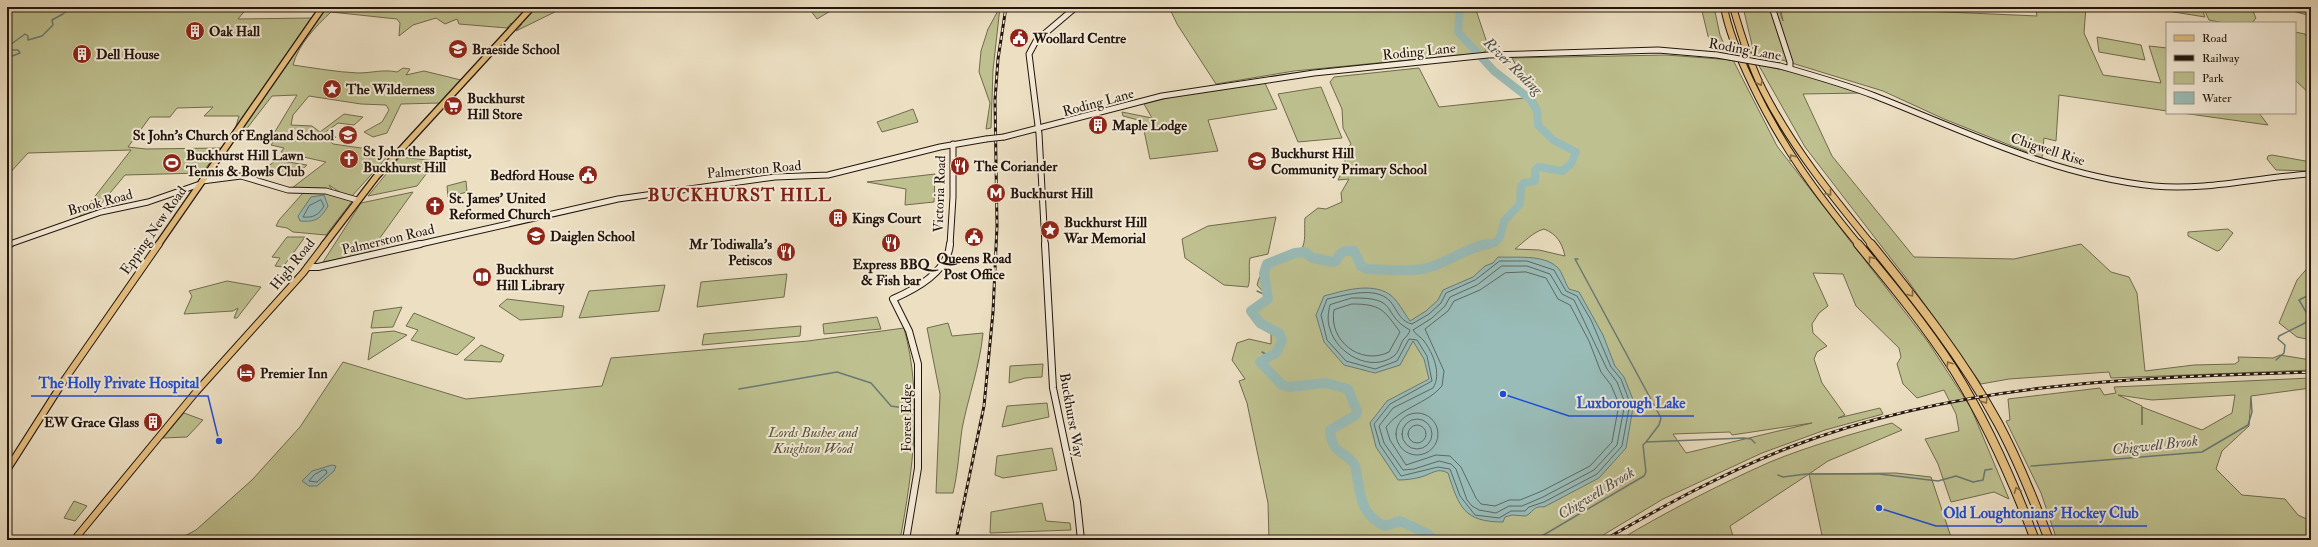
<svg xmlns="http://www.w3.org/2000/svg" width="2318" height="547" font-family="'IM FELL Double Pica',serif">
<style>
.green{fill:#bec08f;stroke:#706a4e;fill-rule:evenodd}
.water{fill:#99bcb8;stroke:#697974}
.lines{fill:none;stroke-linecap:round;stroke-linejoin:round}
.shore{stroke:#5e6862;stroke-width:1}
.stream{stroke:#697974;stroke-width:1.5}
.river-far1{stroke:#99bcb8;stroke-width:8}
.river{stroke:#99bcb8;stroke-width:10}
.secondary-far1-casing{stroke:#22150d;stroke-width:7}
.secondary-casing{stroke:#22150d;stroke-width:8}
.primary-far1-casing{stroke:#22150d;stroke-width:8}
.primary-casing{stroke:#22150d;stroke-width:8}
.highway-far1-casing{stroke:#22150d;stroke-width:8}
.highway-casing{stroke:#22150d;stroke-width:10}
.secondary-far1{stroke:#f3ead7;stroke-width:5}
.secondary{stroke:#f3ead7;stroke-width:6}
.primary-far1{stroke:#e6c081;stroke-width:5.5}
.primary{stroke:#e6c081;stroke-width:6}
.highway-far1{stroke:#e6c081;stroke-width:6}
.highway{stroke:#e6c081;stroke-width:8}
.rail-casing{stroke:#22150d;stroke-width:3}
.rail{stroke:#f3ead7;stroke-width:1.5;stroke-dasharray:4;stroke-linecap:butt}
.secondary-bridge-casing{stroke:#22150d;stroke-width:7;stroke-linecap:butt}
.secondary-bridge{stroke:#f3ead7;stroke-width:5}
.oneway{stroke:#846a47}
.labels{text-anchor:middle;stroke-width:4;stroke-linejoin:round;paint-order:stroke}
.poi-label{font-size:14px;font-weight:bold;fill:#22150d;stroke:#f3ead7;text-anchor:start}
.street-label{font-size:14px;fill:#22150d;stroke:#f3ead7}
.park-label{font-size:14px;font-style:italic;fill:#59513a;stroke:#f3ead7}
.water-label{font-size:15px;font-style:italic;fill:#4c4f49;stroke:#f3ead7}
.district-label{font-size:18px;font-weight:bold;letter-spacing:1px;fill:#7a1f14;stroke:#f3ead7}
.leader{fill:none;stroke:#1d4ed8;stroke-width:1.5}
.callout-dot{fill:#1d4ed8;stroke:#f3ead7;stroke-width:1.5}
.callout-label{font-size:15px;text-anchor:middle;font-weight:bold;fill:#1d4ed8;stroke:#f3ead7;stroke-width:4;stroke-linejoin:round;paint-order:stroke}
</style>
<rect width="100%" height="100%" fill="#ecdfc2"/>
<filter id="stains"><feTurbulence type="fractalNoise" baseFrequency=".005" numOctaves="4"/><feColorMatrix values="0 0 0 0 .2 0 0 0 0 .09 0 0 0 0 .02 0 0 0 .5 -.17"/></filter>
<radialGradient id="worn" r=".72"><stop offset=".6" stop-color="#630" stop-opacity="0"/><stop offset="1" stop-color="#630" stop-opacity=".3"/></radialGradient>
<path class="green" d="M7 7H248L238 19 312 18 307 24 316 18 323 7H531L514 26 511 23 507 28 459 24 457 19 445 24 436 18 413 25 399 36 400 23 397 19 331 12C316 26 298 45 293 65 314 68 336 72 358 73 372 73 383 69 397 72L403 68 410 69 406 75 424 71 461 80 440 103 401 104 387 133 373 137 364 132 382 122 389 110 386 105 361 104 309 96 293 115 291 125 312 126 320 132 344 114 363 117 354 125 338 123 323 134 336 137 331 142 333 144 361 148 365 146 372 151 375 156 387 157 352 196 341 193 329 185 335 194 353 200 326 235 293 232 287 228 276 226 279 220 303 193 292 188 326 162 281 152 284 148 271 145 275 139 293 138 273 135 297 95 272 96 238 140H232L239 116H204L213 107 177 108 170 117H150L128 147 146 149 221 148 202 173 125 175 95 211 79 217 131 150 28 153 7 176Z
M536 7H565L516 31 522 24 520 25Z
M808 7H837L817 19Z
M1000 7 993 70 991 128 986 129 990 103 979 72 981 51 988 29Z
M1169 7H1475L1488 46 1485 52 1471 54 1294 71 1216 84 1177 24Z
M1701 7H1714L1720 35 1727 51 1715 50 1708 36Z
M1743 7H1778L1783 21 1780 7H1875L1878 9 2037 16 2035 7H2086L2084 33 2103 75 2161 83 2149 46 2167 48V111L2059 95 2056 141 2044 138 2042 158 1944 119 1883 91 1782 60 1758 56 1753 49Z
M2145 7H2201L2205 17 2149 8Z
M2203 7H2251L2256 18 2252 23H2224L2209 20Z
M2278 7H2311V16Z
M2295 32 2305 34 2311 43V95L2295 80Z
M2097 37 2141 45 2145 60 2099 52Z
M1666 55 1733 60 1777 146 1928 342 1971 408 2009 499 1994 492 1951 502 1938 464 1925 439 1959 431 1956 414 1944 390 1917 398 1903 384 1897 364 1901 357 1899 348 1856 306 1843 274 1813 273 1828 306 1819 313 1812 324 1813 333 1827 346 1817 352 1814 359 1822 383 1845 415 1838 418 1880 408 1883 414 1825 430 1762 453 1663 499 1595 540H1269L1268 503 1247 403 1239 381 1245 379 1232 360 1237 343 1249 339 1271 344V334L1251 318 1265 304 1267 296 1257 285C1266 249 1294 268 1303 246 1306 238 1304 226 1305 218L1318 208 1326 209 1342 202 1341 193 1349 179 1338 180 1344 168 1347 148 1351 144 1343 128 1342 109 1330 82 1334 77 1419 68 1439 107 1524 98 1539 108 1512 58ZM1544 229C1557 234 1562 243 1565 256L1539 250 1515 249C1524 242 1533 232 1544 229ZM1812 423 1686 453 1673 434 1730 432 1732 435Z
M1758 64 1813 77 1861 93 1803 94 1832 156 1914 257 2014 259 2081 244 2111 272 2129 277 2137 293 2145 371 2194 365 2235 364 2239 361 2238 357 2273 358 2280 355 2311 360V370L2111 378 2109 372 2009 379 1981 384 1906 278 1805 147Z
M1264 81 1277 109 1208 120 1218 151 1150 159 1142 121 1123 116 1122 112 1152 118 1144 104 1179 95Z
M1321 87 1342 138 1298 142 1278 94Z
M913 109 918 122 882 132 877 122Z
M2182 113H2259L2268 125Z
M2272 155 2311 162V171L2276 170 2267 159 2268 156Z
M400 157 436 161 417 186 368 196Z
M276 160 307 165 294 177 265 169Z
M935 174 934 202 905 205 906 189 867 182Z
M466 181 467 192 448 197 447 186Z
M413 192 369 253 323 262 361 203Z
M1276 217 1268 254 1250 258C1248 268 1251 278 1248 287L1224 285 1185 258 1182 239 1208 226Z
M2228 229 2233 233 2220 250 2217 251 2188 236V232Z
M287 237H305L283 267 275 266 280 258 272 257Z
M2311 264V340L2297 337 2279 323 2297 280Z
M787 274 784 297 697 307 701 282Z
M227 281 261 287 237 318H234L238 308 233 311 184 314 192 296 189 291Z
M665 285 659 311 579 318 589 291Z
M507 299 564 306 562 317 520 320 499 306Z
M402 307 393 327 371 328 374 311Z
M414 313 475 338 457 355 411 340 418 330 406 326Z
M877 317 881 329 824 334 823 324Z
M948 323 952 336 983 333C980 366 968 397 962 429 959 451 958 472 953 493H936L940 394 927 328Z
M801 326 800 336 702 345 704 334Z
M904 328C923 398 913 470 900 540H177L196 530 252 480 300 427 343 362 466 399 602 386 611 358 808 341Z
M394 331 407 335 368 360 372 333Z
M481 345 504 355 501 362 464 360Z
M1043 364 1042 377 1025 378 1009 383 1010 366Z
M2311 378V388L2251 396 2249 426 2222 451 2216 469 2242 495 2285 499 2298 515 2311 521V540H2057L2041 493 2006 421 2010 420 2008 399 2100 388 2104 395 2116 393 2114 387ZM2118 395 2152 400 2235 395 2232 413 2202 430 2142 407V425V406Z
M1047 403 1049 417 1002 427 1007 406Z
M184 413 203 420 187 437 163 438Z
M1892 423 1902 430 1828 461 1809 474 1896 473 1931 477 1952 540H1823L1809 474 1730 526 1734 540H1619C1668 511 1718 485 1770 462 1809 446 1851 434 1892 423Z
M1052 448 1057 470 1003 478 995 475 997 456Z
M74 501 87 506 75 521 64 518Z
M1042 503 1046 521 1070 523 1071 530 990 533 991 512Z"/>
<path class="water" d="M324 195 328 206C320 220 315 222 300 221L298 216 311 197Z
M1498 257C1515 258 1543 254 1557 267 1562 271 1565 283 1569 289L1579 292 1603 335 1615 366 1624 377 1634 402 1626 448 1599 478 1544 507C1534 505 1532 513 1526 516L1512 515 1505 517 1503 522C1464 522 1459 507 1448 473 1437 467 1432 474 1421 477 1413 479 1406 480 1398 480L1376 447 1370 423 1387 401 1429 379 1424 359 1413 341 1400 365 1375 373 1344 365 1324 342 1316 315 1324 296C1343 291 1370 282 1389 294 1397 299 1404 313 1410 321L1426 311 1438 300 1443 290 1473 277 1485 266 1493 263Z
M332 465 336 466 334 471 317 486H309L302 481 312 471Z"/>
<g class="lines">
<path class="shore" d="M321 200 324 206C319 215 313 218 303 217L309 206Z
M1500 261H1527L1554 270 1566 291 1577 296 1591 320 1611 367 1621 379 1630 403 1622 446 1597 474 1544 502 1529 507 1525 511H1511L1499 518 1475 515 1460 496 1450 469 1438 467 1401 476 1380 445 1374 424 1390 404 1432 381 1427 356 1417 340 1409 339 1397 361 1375 369 1346 361 1327 340 1321 315 1327 299C1347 295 1380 284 1393 305 1398 313 1402 322 1412 324L1429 314 1441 303 1446 293 1475 280Z
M1502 266H1527L1550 274 1562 294 1574 300 1607 369 1617 382 1625 403 1617 445 1594 470 1543 497 1522 506H1509L1496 513 1479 510 1472 506 1467 500 1456 469 1451 464 1439 461 1414 469 1403 470 1384 443 1379 426 1393 408 1433 388C1442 374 1433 353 1424 341 1421 337 1415 334 1413 330L1432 318 1445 306 1450 297 1477 285Z
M1526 272 1546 278 1558 299 1570 305 1589 341 1601 372 1611 385 1619 404 1612 442 1590 466 1542 491 1520 500H1509L1495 506 1481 504 1476 498 1461 467 1450 456 1436 455 1406 465 1390 440 1386 427C1401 407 1427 404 1442 386L1444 371 1425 329 1448 311 1454 301 1480 290 1505 273Z
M1352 298C1401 297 1380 314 1410 330 1409 334 1406 337 1403 340 1400 345 1399 352 1394 356 1371 373 1337 354 1330 329 1327 321 1328 313 1330 305Z
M1352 304C1381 304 1384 310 1400 332L1389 352C1361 366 1328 341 1334 310Z
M1396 434a21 21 0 1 1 42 0a21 21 0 1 1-42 0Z
M1402 434a15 15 0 1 1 30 0a15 15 0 1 1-30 0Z
M1408 434a9 9 0 1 1 18 0a9 9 0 1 1-18 0Z
M323 470H326L327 473 317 482 309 481 314 475Z"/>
<path class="stream" d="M64 13 71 7
M7 58 20 53 18 50H11L10 45 25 34 28 36V40L42 36 53 25 52 20 63 14
M1578 259H1575L1661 418 1659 425 1646 442
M1257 291 1268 296
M1262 352 1271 357
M2276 360 2284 353 2285 345 2278 339 2279 336 2305 323 2309 317 2299 300 2311 294
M739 389 837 372 871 383 891 406 917 410
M2031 466 2202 452 2248 425 2252 412 2251 398
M1778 475 1783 477 1806 474H1879L1938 481 1956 476 1973 482 1983 480 1985 470 1992 469
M1535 540 1644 476 1646 472 1643 445 1646 442 1744 438 1751 439 1755 443"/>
<path class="river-far1" d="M1460 7 1458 32 1494 71 1530 99 1537 111 1538 125 1553 140 1576 152 1571 164 1562 171 1539 167 1535 170V181L1524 183 1521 187 1520 204 1504 221 1500 237 1495 243 1482 245"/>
<path class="river" d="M1435 540 1426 533 1400 521 1385 526C1365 517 1361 502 1358 482 1357 477 1357 471 1355 466 1347 450 1332 457 1330 430L1356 415 1357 411 1348 389 1326 383 1289 387 1282 385 1260 362 1276 353 1282 341 1280 334 1260 323 1251 311 1268 299 1264 273 1267 264 1295 253 1304 252 1313 258 1333 262 1336 261C1341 251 1343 250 1354 251L1361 266 1367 269C1385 269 1405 272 1423 269 1446 265 1465 247 1489 244"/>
<g class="secondary-far1-casing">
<path id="secondary-far1" d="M1772 7 1790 62V68
M1780 66C1812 75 1844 84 1875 96 1967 132 2055 176 2154 186 2206 191 2259 177 2311 174
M1004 137 1162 96 1314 73 1488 55 1658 50 1717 55
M202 181 241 176 288 190 326 191 357 200
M7 245 101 212 148 202 200 184
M416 245 618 199 775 177 828 175 940 147 986 139
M950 245 953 197V144
M1045 245 1039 134 1029 54 1036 41 1076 7"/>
</g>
<g class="secondary-casing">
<path id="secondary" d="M1045 244 1053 388 1077 502 1081 540
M7 245 10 244
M308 267H318L420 244
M906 540 918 468V364L909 331 893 299C916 289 948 272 950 244"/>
</g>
<g class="primary-far1-casing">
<path id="primary-far1" d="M158 245 323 7
M324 245 376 177 532 7"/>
</g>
<g class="primary-casing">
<path id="primary" d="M7 470 65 379 159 244
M74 540 196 392 303 273 325 244"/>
</g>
<g class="highway-far1-casing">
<path id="highway-far1" d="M1724 7C1729 34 1740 59 1752 84 1781 145 1816 193 1859 245
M1733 7C1741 35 1750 64 1763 90 1792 147 1832 196 1872 245"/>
</g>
<g class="highway-casing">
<path id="highway" d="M1858 244C1892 285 1925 325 1954 370 1987 423 2013 481 2035 540
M1871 244C1917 301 1963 359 1998 423 2018 460 2034 500 2049 540"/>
</g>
<use href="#secondary-far1" class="secondary-far1"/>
<use href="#secondary" class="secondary"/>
<use href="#primary-far1" class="primary-far1"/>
<use href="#primary" class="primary"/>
<use href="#highway-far1" class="highway-far1"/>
<use href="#highway" class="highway"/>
<g class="rail-casing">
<path id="rail" d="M956 540 984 406 993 312 997 226 995 100 998 59 1006 7
M1604 540C1665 505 1727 471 1793 446 1963 382 2132 378 2311 372"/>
</g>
<use href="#rail" class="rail"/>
<g class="secondary-bridge-casing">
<path id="secondary-bridge" d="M1717 55 1780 66
M986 139 1004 137"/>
</g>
<use href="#secondary-bridge" class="secondary-bridge"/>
</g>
<defs><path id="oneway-chevron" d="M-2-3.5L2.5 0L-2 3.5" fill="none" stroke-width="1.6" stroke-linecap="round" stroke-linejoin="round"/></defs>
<g class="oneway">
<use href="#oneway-chevron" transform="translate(1760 83) rotate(65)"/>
<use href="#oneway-chevron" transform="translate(1792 157) rotate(-124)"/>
<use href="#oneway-chevron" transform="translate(1829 193) rotate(51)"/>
<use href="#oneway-chevron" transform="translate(1871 259) rotate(-129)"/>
<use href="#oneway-chevron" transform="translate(1911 294) rotate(52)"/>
<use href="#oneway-chevron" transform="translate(1949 364) rotate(-122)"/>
<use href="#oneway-chevron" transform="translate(1985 401) rotate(57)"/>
<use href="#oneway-chevron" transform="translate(2017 490) rotate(-111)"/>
</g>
<defs>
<g id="building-disc" transform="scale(1)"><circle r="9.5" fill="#8f2418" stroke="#f3ead7"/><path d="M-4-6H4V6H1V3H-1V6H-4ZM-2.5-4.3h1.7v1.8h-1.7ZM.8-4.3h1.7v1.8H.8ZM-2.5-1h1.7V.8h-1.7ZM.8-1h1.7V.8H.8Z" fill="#fff"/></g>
<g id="civic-disc" transform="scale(1)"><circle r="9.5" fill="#8f2418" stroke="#f3ead7"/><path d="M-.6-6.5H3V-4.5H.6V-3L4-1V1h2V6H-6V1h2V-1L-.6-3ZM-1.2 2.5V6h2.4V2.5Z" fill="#fff"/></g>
<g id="school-disc" transform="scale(1)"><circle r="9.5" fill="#8f2418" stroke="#f3ead7"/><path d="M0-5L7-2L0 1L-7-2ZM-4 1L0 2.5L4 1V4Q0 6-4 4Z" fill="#fff"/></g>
<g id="sight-disc" transform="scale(1)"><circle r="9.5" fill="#8f2418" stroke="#f3ead7"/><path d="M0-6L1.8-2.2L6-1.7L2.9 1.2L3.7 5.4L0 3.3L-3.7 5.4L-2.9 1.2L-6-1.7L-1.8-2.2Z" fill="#fff"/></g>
<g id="supermarket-disc" transform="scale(1)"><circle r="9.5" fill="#8f2418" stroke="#f3ead7"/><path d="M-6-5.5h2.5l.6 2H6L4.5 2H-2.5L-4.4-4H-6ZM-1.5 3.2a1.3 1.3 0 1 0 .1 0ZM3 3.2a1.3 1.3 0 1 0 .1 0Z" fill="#fff"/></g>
<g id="church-disc" transform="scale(1)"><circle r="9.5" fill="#8f2418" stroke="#f3ead7"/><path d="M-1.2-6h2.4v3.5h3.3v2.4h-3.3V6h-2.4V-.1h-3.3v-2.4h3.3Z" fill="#fff"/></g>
<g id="stadium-disc" transform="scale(1)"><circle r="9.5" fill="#8f2418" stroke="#f3ead7"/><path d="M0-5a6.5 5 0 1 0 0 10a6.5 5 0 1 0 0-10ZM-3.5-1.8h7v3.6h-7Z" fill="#fff"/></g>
<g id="restaurant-disc" transform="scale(1)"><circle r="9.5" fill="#8f2418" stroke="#f3ead7"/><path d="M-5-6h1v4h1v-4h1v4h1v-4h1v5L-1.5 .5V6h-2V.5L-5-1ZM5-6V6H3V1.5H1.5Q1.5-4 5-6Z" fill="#fff"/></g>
<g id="metro-disc" transform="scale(1)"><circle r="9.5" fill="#8f2418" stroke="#f3ead7"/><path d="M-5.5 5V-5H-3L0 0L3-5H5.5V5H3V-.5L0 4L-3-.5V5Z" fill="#fff"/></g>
<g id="library-disc" transform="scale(1)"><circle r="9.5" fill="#8f2418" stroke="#f3ead7"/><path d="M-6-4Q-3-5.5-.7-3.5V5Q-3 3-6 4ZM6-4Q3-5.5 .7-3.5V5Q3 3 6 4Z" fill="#fff"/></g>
<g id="hotel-disc" transform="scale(1)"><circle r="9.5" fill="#8f2418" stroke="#f3ead7"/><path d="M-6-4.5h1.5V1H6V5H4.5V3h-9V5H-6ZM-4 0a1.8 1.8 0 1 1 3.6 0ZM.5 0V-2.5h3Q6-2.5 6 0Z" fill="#fff"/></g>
</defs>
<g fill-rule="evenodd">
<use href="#building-disc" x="195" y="31"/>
<use href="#civic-disc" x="1019" y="38"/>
<use href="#school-disc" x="458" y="49"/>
<use href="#building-disc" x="82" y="54"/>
<use href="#sight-disc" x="332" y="89"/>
<use href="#supermarket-disc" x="453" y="106"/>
<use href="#building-disc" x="1098" y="125"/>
<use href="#school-disc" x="348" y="135"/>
<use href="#church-disc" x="349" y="159"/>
<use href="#school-disc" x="1257" y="161"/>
<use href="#stadium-disc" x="172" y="163"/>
<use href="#restaurant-disc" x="960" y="166"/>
<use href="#civic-disc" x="588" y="175"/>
<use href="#metro-disc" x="996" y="193"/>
<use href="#church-disc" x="435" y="206"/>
<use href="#building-disc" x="838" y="218"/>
<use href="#sight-disc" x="1050" y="230"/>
<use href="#school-disc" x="536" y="236"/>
<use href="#civic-disc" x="974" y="237"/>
<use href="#restaurant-disc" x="891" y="243"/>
<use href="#restaurant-disc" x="786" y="252"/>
<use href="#library-disc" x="482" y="277"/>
<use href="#hotel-disc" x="246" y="373"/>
<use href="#building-disc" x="153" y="422"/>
</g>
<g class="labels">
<g class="poi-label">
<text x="209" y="36">Oak Hall</text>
<text x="1033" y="43">Woollard Centre</text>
<text x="472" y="54">Braeside School</text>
<text x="96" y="59">Dell House</text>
<text x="346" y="94">The Wilderness</text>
<text x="467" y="103">Buckhurst<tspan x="467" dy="16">Hill Store</tspan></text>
<text x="1112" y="130">Maple Lodge</text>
<text x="334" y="140" text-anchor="end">St John's Church of England School</text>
<text x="363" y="156">St John the Baptist,<tspan x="363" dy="16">Buckhurst Hill</tspan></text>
<text x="1271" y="158">Buckhurst Hill<tspan x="1271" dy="16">Community Primary School</tspan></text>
<text x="186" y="160">Buckhurst Hill Lawn<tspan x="186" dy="16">Tennis &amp; Bowls Club</tspan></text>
<text x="974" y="171">The Coriander</text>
<text x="574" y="180" text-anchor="end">Bedford House</text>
<text x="1010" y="198">Buckhurst Hill</text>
<text x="449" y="203">St. James' United<tspan x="449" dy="16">Reformed Church</tspan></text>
<text x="852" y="223">Kings Court</text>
<text x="1064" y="227">Buckhurst Hill<tspan x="1064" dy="16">War Memorial</tspan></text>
<text x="550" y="241">Daiglen School</text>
<text x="772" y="249" text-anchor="end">Mr Todiwalla's<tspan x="772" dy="16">Petiscos</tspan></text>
<text x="974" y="263" text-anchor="middle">Queens Road<tspan x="974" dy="16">Post Office</tspan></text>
<text x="891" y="269" text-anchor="middle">Express BBQ<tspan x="891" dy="16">&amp; Fish bar</tspan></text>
<text x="496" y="274">Buckhurst<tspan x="496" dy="16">Hill Library</tspan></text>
<text x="260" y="378">Premier Inn</text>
<text x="139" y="427" text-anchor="end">EW Grace Glass</text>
</g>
<g class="street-label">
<text transform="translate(1745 49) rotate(10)" y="5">Roding Lane</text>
<text transform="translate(1419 51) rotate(-6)" y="5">Roding Lane</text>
<text transform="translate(1098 102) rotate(-15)" y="5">Roding Lane</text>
<text transform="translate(2048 149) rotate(18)" y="5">Chigwell Rise</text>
<text transform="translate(754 169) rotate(-5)" y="5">Palmerston Road</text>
<text transform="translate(939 194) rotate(-88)" y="5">Victoria Road</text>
<text transform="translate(100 202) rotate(-15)" y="5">Brook Road</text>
<text transform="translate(153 230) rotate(-55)" y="5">Epping New Road</text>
<text transform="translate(388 239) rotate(-13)" y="5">Palmerston Road</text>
<text transform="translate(292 264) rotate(-51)" y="5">High Road</text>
<text transform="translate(1072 415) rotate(80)" y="5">Buckhurst Way</text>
<text transform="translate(906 418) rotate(-90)" y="5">Forest Edge</text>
</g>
<g class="park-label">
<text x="813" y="437">Lords Bushes and<tspan x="813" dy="16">Knighton Wood</tspan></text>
</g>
<g class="water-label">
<text transform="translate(1513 66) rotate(44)" y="5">River Roding</text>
<text transform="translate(2155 445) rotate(-6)" y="5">Chigwell Brook</text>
<text transform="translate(1596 493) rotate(-31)" y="5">Chigwell Brook</text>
</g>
<g class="district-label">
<text x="740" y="201">BUCKHURST HILL</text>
</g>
</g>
<path class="leader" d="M219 441L208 396H31M1503 394L1569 416H1694M1879 508L1936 526H2147"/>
<g class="callout-dot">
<circle cx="219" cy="441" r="4"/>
<circle cx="1503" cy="394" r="4"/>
<circle cx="1879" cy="508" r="4"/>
</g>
<g class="callout-label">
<text x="119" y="388">The Holly Private Hospital</text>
<text x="1631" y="408">Luxborough Lake</text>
<text x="2041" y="518">Old Loughtonians' Hockey Club</text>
</g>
<rect width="2318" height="547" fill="none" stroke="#ecdfc2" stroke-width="24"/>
<rect x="8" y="8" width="2302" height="531" fill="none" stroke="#22150d" stroke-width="2"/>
<rect x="12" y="12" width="2294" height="523" fill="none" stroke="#22150d"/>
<rect x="2166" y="22" width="130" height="92" fill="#f3ead7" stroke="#9f9586"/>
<rect x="2174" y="35" width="20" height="6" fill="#e6c081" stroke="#9f9586"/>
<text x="2202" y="42" font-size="12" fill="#22150d">Road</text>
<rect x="2174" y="55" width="20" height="6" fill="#22150d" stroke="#9f9586"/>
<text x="2202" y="62" font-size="12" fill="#22150d">Railway</text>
<rect x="2174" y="72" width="20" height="12" fill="#bec08f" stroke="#9f9586"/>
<text x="2202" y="82" font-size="12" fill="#22150d">Park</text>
<rect x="2174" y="92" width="20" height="12" fill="#99bcb8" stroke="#9f9586"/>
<text x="2202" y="102" font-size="12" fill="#22150d">Water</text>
<rect width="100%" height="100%" filter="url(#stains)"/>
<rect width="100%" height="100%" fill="url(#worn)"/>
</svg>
